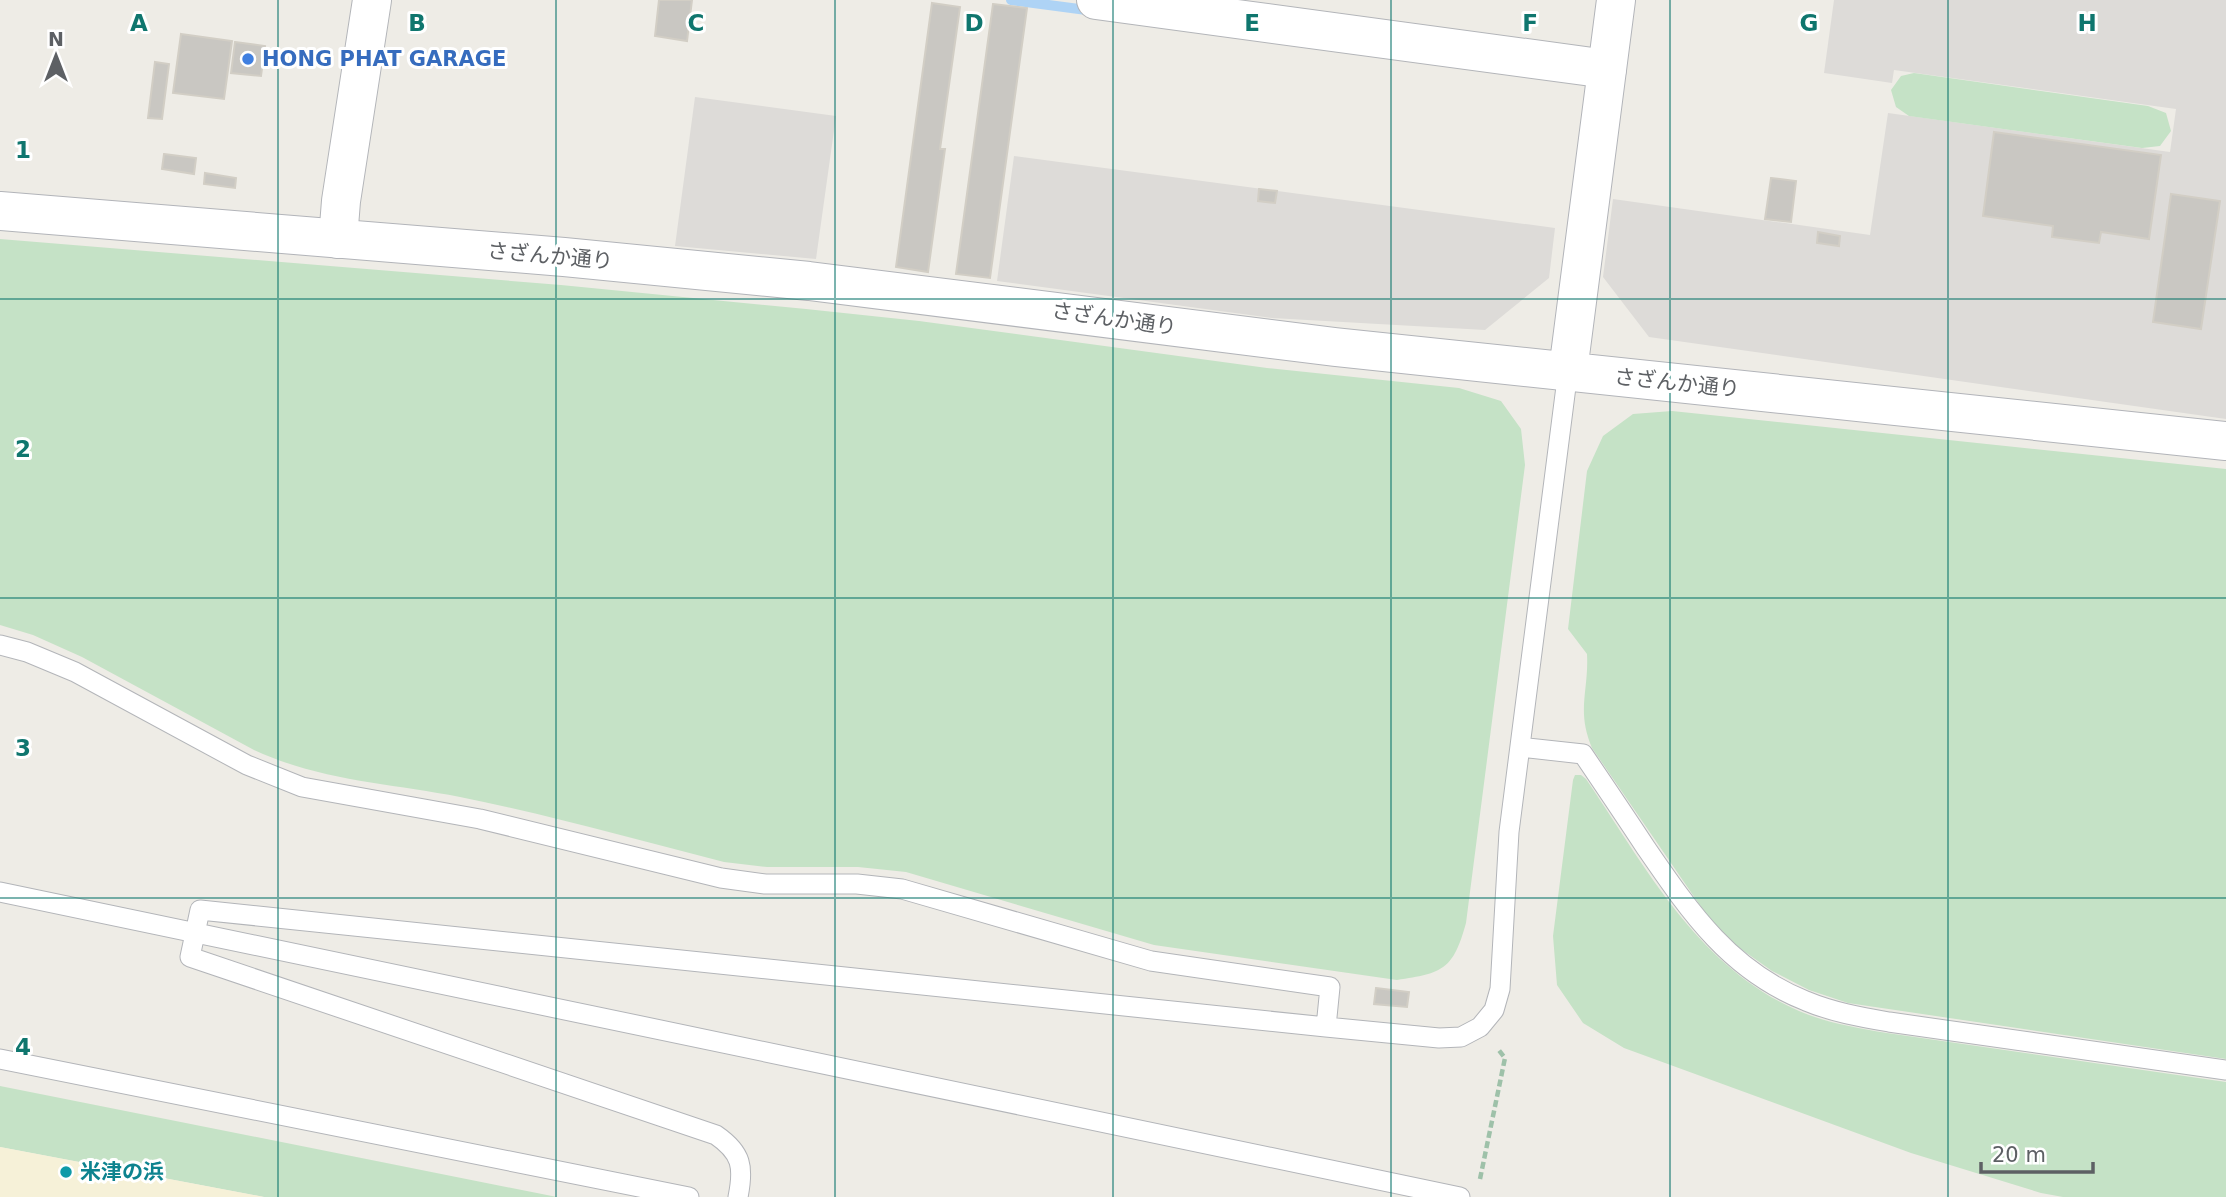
<svg xmlns="http://www.w3.org/2000/svg" width="2226" height="1197" font-family="'DejaVu Sans','Noto Sans JP',sans-serif">
<style>
.industrial{fill:#dddbd8}
.green{fill:#c5e2c6}
.sand{fill:#f6f1d8}
.lines{fill:none;stroke-linecap:round;stroke-linejoin:round}
.stream{stroke:#aed3f5;stroke-width:10}
.building{fill:#c9c7c2;stroke:#d2cec5;stroke-width:2}
.lane-casing{stroke:#b3b5b9;stroke-width:21}
.street-casing{stroke:#b3b5b9;stroke-width:40}
.secondary-casing{stroke:#b2b4b9;stroke-width:40}
.path{stroke:#9ec1a9;stroke-width:4.5;stroke-dasharray:7 3.5;stroke-linecap:butt}
.lane{stroke:#fff;stroke-width:19}
.street{stroke:#fff;stroke-width:38}
.secondary{stroke:#fff;stroke-width:38}
.grid{fill:none;stroke:#0f766e;stroke-width:2;stroke-opacity:0.55}
.shop-dot{fill:#3f7fe0;stroke:#fff;stroke-width:2.5}
.culture-dot{fill:#0f9aa8;stroke:#fff;stroke-width:2.5}
.labels{text-anchor:middle;stroke-width:6;stroke-linejoin:round;paint-order:stroke}
.shop-label{font-size:21px;font-weight:bold;fill:#366cbe;stroke:#fff;text-anchor:start}
.street-label{font-size:21px;fill:#5d6064;stroke:#fff}
.culture-label{font-size:21px;font-weight:bold;fill:#0d838f;stroke:#fff;text-anchor:start}
.grid-label{font-size:23px;text-anchor:middle;font-weight:bold;fill:#0f766e;stroke:#fff;stroke-width:6;stroke-linejoin:round;paint-order:stroke}
</style>
<rect width="100%" height="100%" fill="#eeece6"/>
<path class="industrial" d="M1834 0H2226V419L1649 337 1603 277 1613 199 1870 235 1888 113 2170 152 2176 109 1894 70 1892 83 1824 73Z
M695 97 836 116 816 259 675 246Z
M1014 156 1555 228 1549 278 1485 330 1272 318 997 281Z"/>
<path class="green" d="M1914 73 2148 106 2166 113 2171 131 2160 146 2142 148 1909 116 1896 107 1891 90 1901 76Z
M0 239 561 285 806 309 919 321 1267 368 1459 388 1501 401 1521 429 1525 465 1466 923C1453 970 1443 973 1397 980L1154 945 906 872 858 867H767L724 862C637 840 549 815 460 797 389 783 321 781 254 750L82 657 33 635 0 625Z
M1672 411 2226 469V1059L1848 1003 1809 990 1772 971 1738 947 1708 917 1592 748C1576 710 1589 691 1587 654L1568 629 1587 471 1603 436 1633 414Z
M1575 775H1581L1586 779C1646 867 1696 966 1799 1011 1827 1023 1857 1028 1887 1033L2226 1082V1197H2063L2041 1193 1911 1153 1624 1048 1583 1023 1557 985 1553 936 1573 780Z
M0 1086 557 1197H264L0 1147Z"/>
<path class="sand" d="M0 1147 264 1197H0Z"/>
<g class="lines">
<path class="stream" d="M1011 0 1094 11"/>
</g>
<path class="building" d="M659 0H692L687 41 655 36Z
M932 3 960 7 940 149H945L928 272 896 267Z
M993 4 1027 8 990 278 956 274Z
M181 34 232 41 224 99 173 93Z
M235 42 265 46 261 76 231 73Z
M155 62 169 64 162 119 148 118Z
M1994 132 2161 155 2149 239 2101 232 2099 243 2052 237 2053 226 1983 216Z
M164 154 196 158 194 174 162 169Z
M205 173 236 178 235 188 204 184Z
M1771 178 1796 181 1791 222 1765 219Z
M1259 189 1277 191 1275 203 1258 201Z
M2171 194 2220 201 2201 329 2153 322Z
M1818 232 1840 236 1839 246 1817 243Z
M1376 988 1409 992 1407 1007 1374 1004Z"/>
<g class="lines">
<g class="lane-casing">
<path id="lane" d="M0 645 27 652 75 672 247 765 302 787 480 819 721 878 765 884H857L902 889 1151 961 1330 987 1326 1027
M1520 747 1583 754C1604 785 1625 816 1646 848 1690 912 1730 971 1806 1001 1832 1012 1860 1017 1889 1022L2226 1070
M0 892 1460 1197
M0 1059 689 1197
M738 1197C744 1167 742 1153 716 1135L190 957 200 910 1326 1027 1439 1038 1461 1037 1480 1027 1494 1010 1500 989 1509 832 1568 371"/>
</g>
<g class="street-casing">
<path id="street" d="M1096 0 1607 69
M338 239 341 201 372 0"/>
</g>
<g class="secondary-casing">
<path id="secondary" d="M0 211 564 257 809 281 1335 347 2226 441
M1568 371 1616 0"/>
</g>
<path class="path" d="M1480 1179 1505 1058 1498 1049"/>
<use href="#lane" class="lane"/>
<use href="#street" class="street"/>
<use href="#secondary" class="secondary"/>
</g>
<path class="grid" d="M278 0V1197M556 0V1197M835 0V1197M1113 0V1197M1391 0V1197M1670 0V1197M1948 0V1197M0 299H2226M0 598H2226M0 898H2226"/>
<circle class="shop-dot" cx="248" cy="59" r="7"/>
<circle class="culture-dot" cx="66" cy="1172" r="7"/>
<g class="labels">
<g class="shop-label">
<text x="262" y="66">HONG PHAT GARAGE</text>
</g>
<g class="street-label">
<text transform="translate(550 256) rotate(5)" y="7">さざんか通り</text>
<text transform="translate(1114 319) rotate(8)" y="7">さざんか通り</text>
<text transform="translate(1677 383) rotate(6)" y="7">さざんか通り</text>
</g>
<g class="culture-label">
<text x="80" y="1179">米津の浜</text>
</g>
</g>
<g class="grid-label">
<text x="139" y="31">A</text>
<text x="417" y="31">B</text>
<text x="696" y="31">C</text>
<text x="974" y="31">D</text>
<text x="1252" y="31">E</text>
<text x="1530" y="31">F</text>
<text x="1809" y="31">G</text>
<text x="2087" y="31">H</text>
<text x="23" y="158">1</text>
<text x="23" y="457">2</text>
<text x="23" y="756">3</text>
<text x="23" y="1055">4</text>
</g>
<g transform="translate(56 56)" stroke="#ffffff" stroke-width="5" paint-order="stroke">
<path d="M0-5L12 26L0 18L-12 26Z" fill="#5d6064"/>
<text y="-10" font-size="19" font-weight="bold" text-anchor="middle" fill="#5d6064">N</text>
</g>
<path d="M1981 1162v10h112v-10" fill="none" stroke="#5d6064" stroke-width="3.5"/>
<text x="1992" y="1162" font-size="21" fill="#5d6064" stroke="#ffffff" stroke-width="5" paint-order="stroke">20 m</text>
</svg>
